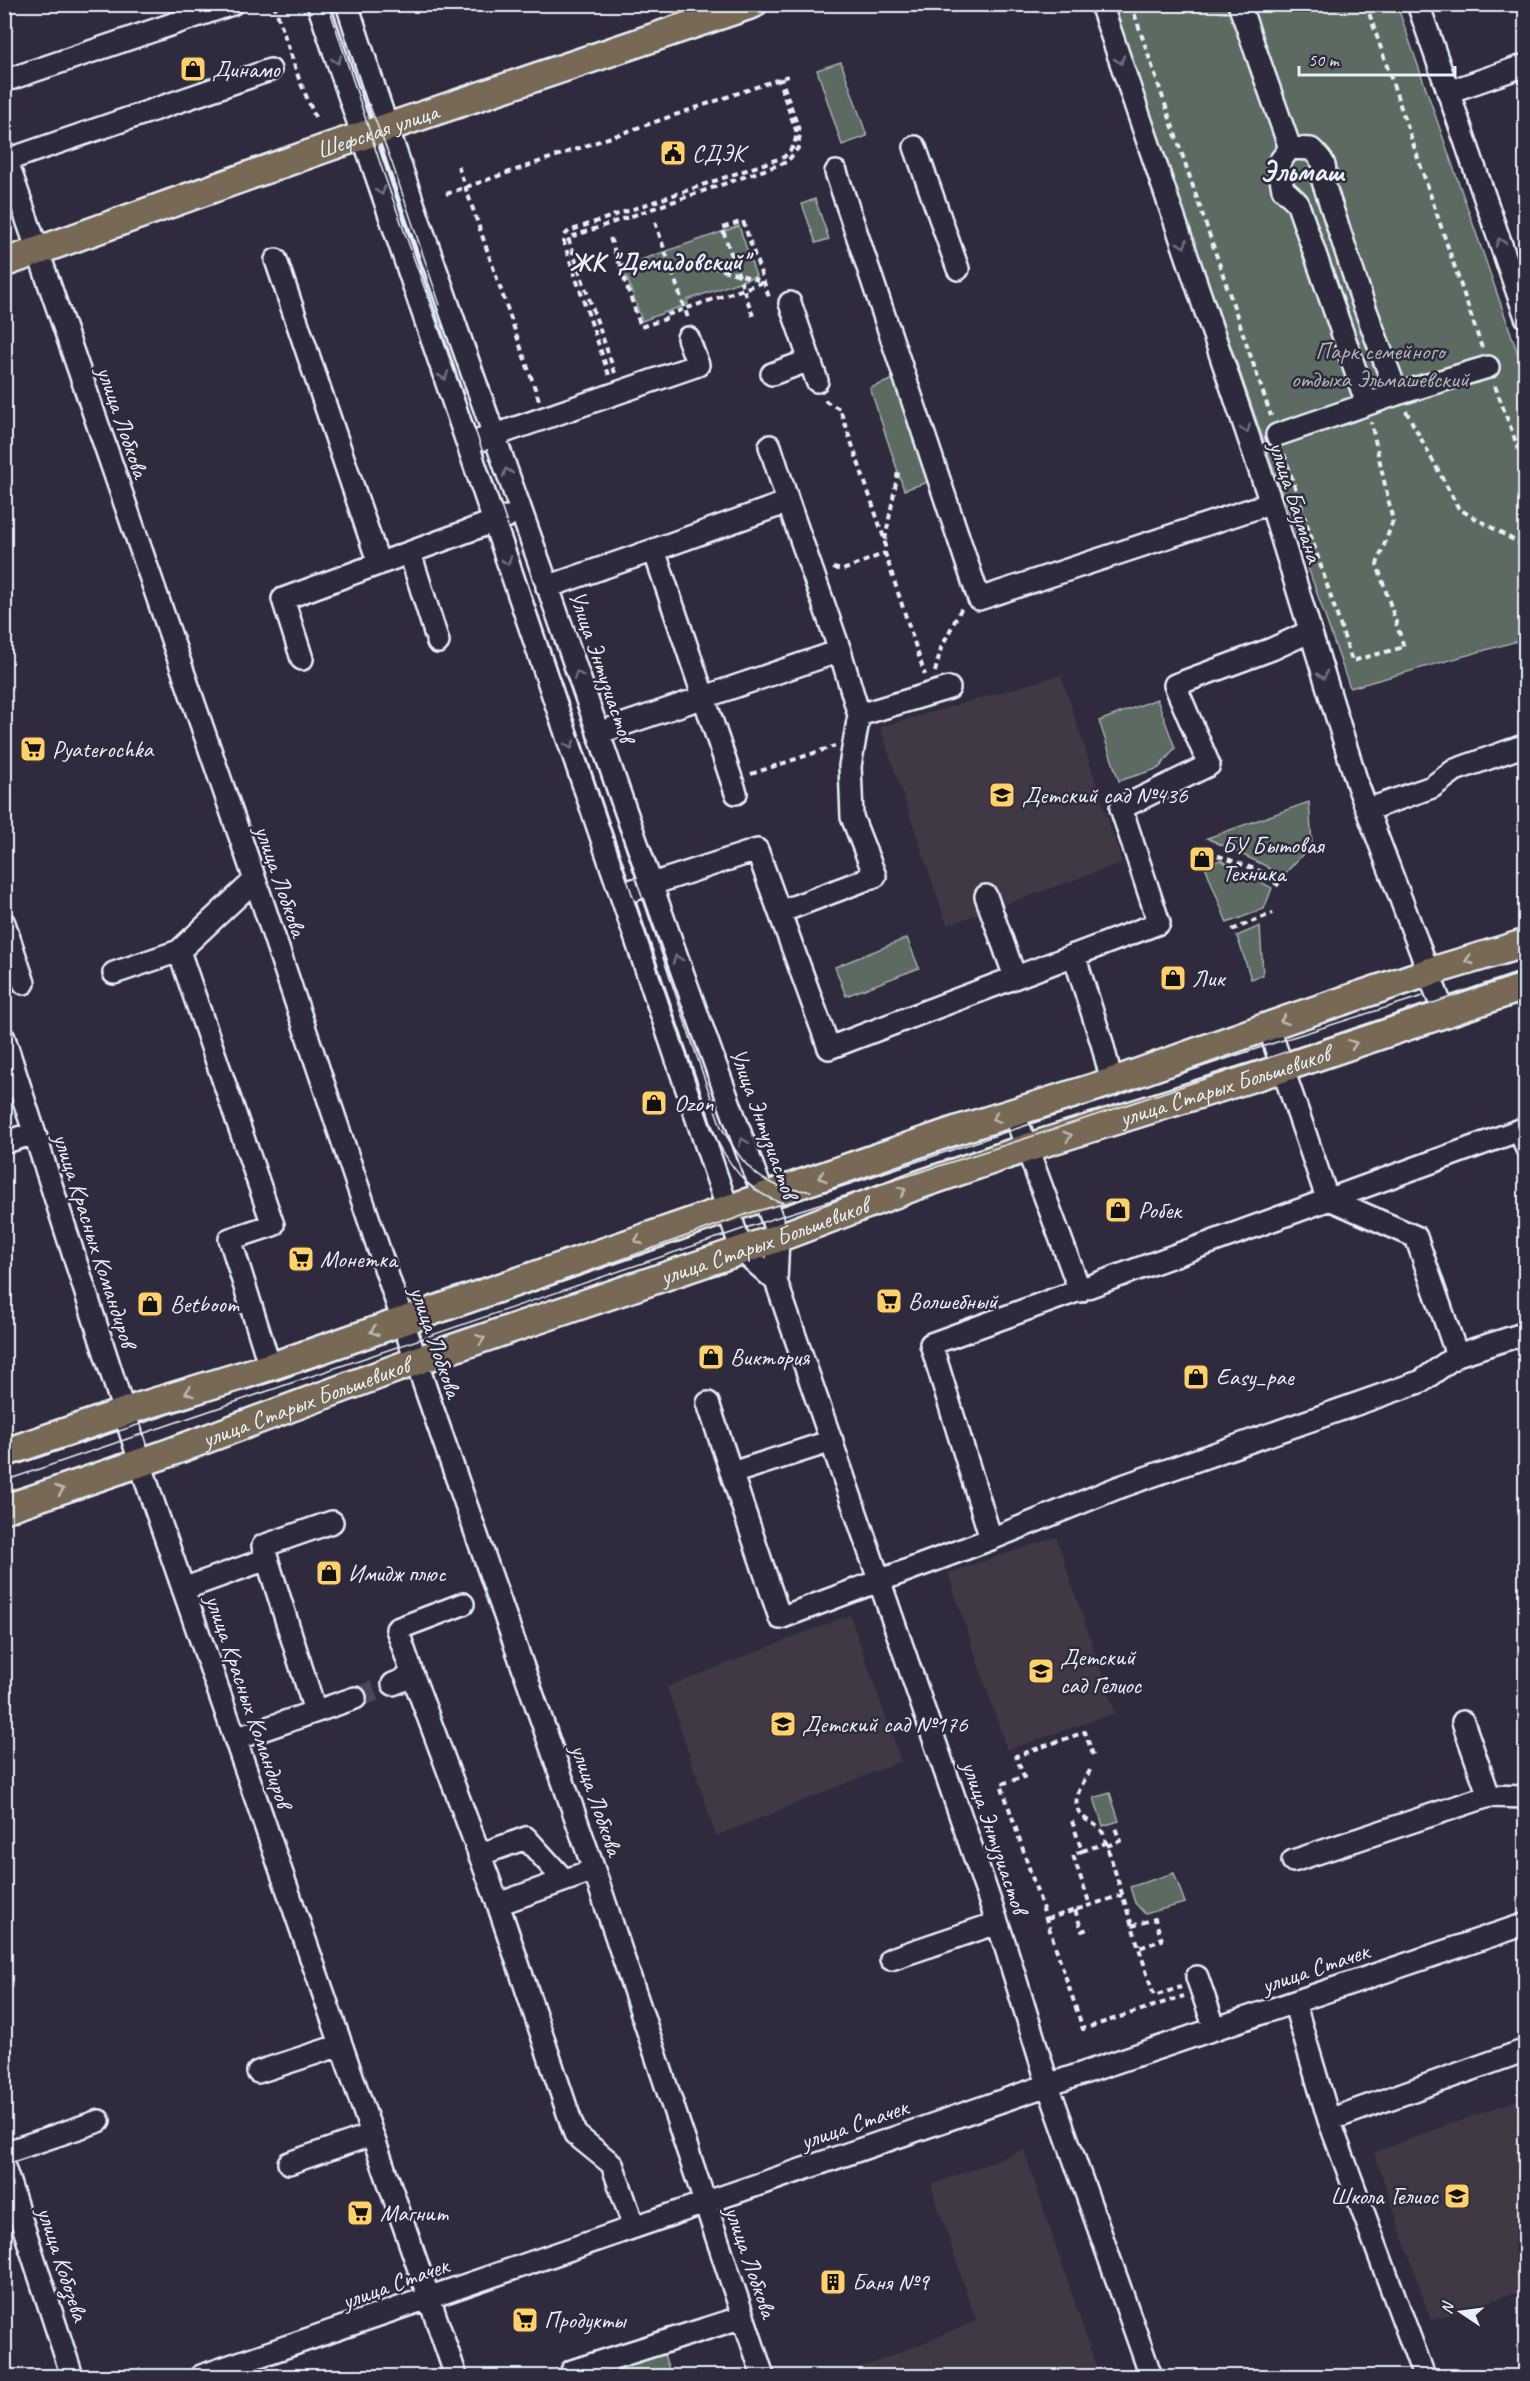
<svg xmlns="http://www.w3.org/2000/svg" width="1530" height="2381" font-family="Caveat,sans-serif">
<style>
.built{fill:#403844}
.green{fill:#5b6b62;stroke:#a2aead;stroke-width:1.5}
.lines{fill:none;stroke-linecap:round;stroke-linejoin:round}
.minor-tunnel{stroke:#4b4859;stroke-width:21;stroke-dasharray:21 10;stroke-linecap:butt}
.minor-casing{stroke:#e8f1f8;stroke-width:26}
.major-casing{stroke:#e8f1f8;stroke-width:32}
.path{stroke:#e8f1f8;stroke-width:4;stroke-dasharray:6 4.5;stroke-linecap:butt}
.minor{stroke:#2f2a3d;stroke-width:21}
.major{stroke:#776954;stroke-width:27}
.tram{stroke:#e8f1f8;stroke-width:1.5}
.oneway{stroke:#70707e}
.oneway2{stroke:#bbbbb6}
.labels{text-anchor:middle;stroke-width:5;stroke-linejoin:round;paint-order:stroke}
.poi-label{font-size:24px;fill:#e8f1f8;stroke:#2f2a3d;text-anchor:start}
.street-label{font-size:24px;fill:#e8f1f8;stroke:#2f2a3d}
.park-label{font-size:24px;fill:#a9b5b4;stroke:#2f2a3d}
.neighbourhood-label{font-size:26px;font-weight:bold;fill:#e8f1f8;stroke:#2f2a3d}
.district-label{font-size:30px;font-weight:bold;fill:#e8f1f8;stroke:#2f2a3d}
</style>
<rect width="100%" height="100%" fill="#2f2a3d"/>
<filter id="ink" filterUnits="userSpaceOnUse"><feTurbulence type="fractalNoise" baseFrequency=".0167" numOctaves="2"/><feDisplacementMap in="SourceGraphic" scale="12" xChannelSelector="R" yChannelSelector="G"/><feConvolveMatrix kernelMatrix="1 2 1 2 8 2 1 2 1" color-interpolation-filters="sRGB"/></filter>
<g filter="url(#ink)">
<path class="built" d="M1061 675 1122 863 947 925 880 727Z
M1056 1537 1115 1713 1007 1750 948 1573Z
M850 1615 901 1761 716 1836 667 1687Z
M1525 2097V2290L1431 2321 1374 2152Z
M1024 2150 1099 2376H833L879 2361 976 2321 931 2185Z"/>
<path class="green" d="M1112 5H1397L1525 374V639L1350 688Z
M841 62 867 136 842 145 817 70Z
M815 199 829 239 816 243 802 204Z
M739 226 756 276 687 300 688 304 642 321 623 266Z
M902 376 937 479 904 490 870 388Z
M1157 699 1175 748 1159 768 1119 781 1099 721Z
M1309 802 1312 844 1282 877 1264 865 1207 838Z
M1220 860 1272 888 1264 909 1227 923 1205 866Z
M1260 926 1263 975 1251 979 1237 936Z
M907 938 919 968 846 996 835 967Z
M1110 1793 1119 1821 1103 1826 1094 1798Z
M1174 1873 1185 1903 1145 1914 1135 1903 1130 1887Z
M664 2354 671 2376H622L619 2369Z"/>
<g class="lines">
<path class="minor-tunnel" d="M355 1698 393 1684"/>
<g class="minor-casing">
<path id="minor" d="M318 4 742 1251 776 1281
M347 4C408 195 476 384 543 573 618 789 692 1005 772 1219L778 1238 776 1281 1005 1945 1048 2085 1151 2376
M1101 4 1271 503 1358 786 1444 1013
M1239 4 1290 148
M1418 4 1526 317
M4 81 232 4
M1448 92 1526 65
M915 147 958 269
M1290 148 1311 149C1323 160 1328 166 1323 181L1362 300 1397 394
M1290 148 1278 164 1283 189 1297 202 1367 404
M4 153 255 880 428 1396 594 1870 763 2376
M7 160 270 70
M836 172 979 599 1271 503
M276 260 379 564
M790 303 817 381
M772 374 810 360
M1277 435 1397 394 1488 367
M481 440 698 365 688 338
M770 446 788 502
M410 553 438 642
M547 587 654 550
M302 659 283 599 506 517
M859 715 949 688
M598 733 840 651
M736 793 654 550 788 502 840 651 859 715 850 766 852 817 875 876 780 912
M1367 810 1432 787 1455 770 1526 745
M255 880 179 951 273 1225 230 1239 270 1367
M621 894 757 850 829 1048 1159 923 1121 808 1209 765 1175 685 1272 649 1309 632
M986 896 1015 977
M4 923 24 983
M1074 955 1102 1043 1112 1082
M114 973 179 951
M4 1038 151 1496 456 2376
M1274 1043 1327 1198 1416 1237 1457 1355
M1020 1129 1080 1291
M9 1141 34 1133
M708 1403 780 1618 991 1539 1117 1488 1422 1381 1457 1355 1526 1333
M732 1473 832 1441
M991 1539 931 1344 1520 1130 1526 1147
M183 1589 267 1559
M413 1676 397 1629 463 1604
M393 1684 413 1676 498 1904 575 2134 612 2164 634 2227
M315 1711 263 1546 332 1522
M1463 1722 1489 1796
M235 1739 355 1698
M479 1855 526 1838 564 1880
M1293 1861 1489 1796 1526 1797
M498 1904 594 1870
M891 1959 997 1923
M1197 1977 1215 2029
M1294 2002 1329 2120 1424 2376
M258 2072 341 2045
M1329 2120 1526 2050
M4 2153 99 2121
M289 2163 371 2135
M4 2167 72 2376
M572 2371 743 2317
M201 2376 1048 2085 1526 1924"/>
</g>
<g class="major-casing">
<g id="major">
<path id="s1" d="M4 263 329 147 753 4"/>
<path d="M4 1453 142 1406 270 1367 957 1130 1112 1082 1289 1019 1429 972 1526 943"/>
<path id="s2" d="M4 1509 163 1455 416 1361 778 1238 913 1187 1027 1148 1283 1068 1526 986"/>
</g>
</g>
<path class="path" d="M274 4 299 79 315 117
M1131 4 1271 416
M1366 4 1482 348
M458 166 539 400
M446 194 788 76
M655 222 688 318
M610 238 641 327 665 319 664 316 764 282
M619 265 659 271 701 264 762 281
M753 316 722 228 743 221 770 300
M615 373 568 238 787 162 798 148 800 133 781 78
M609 375 564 243 565 235 569 231 784 157 794 146 797 133 778 79
M1495 386 1526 469
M825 400 827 402 840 409 885 541V553L925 675
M1406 411 1459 509 1526 547
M1284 454 1352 661 1404 647 1377 564 1393 521 1371 422
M885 540 898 472
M833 568 843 570 885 553
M935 672 941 648 962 607
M751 774 835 746
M1208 852 1260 871 1282 888
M1232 930 1273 913
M1093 1755 1085 1732 1016 1756 1024 1777 1001 1784 1083 2029 1184 1996
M1090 1770C1083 1785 1067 1802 1084 1818 1091 1823 1098 1825 1103 1833L1154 1996 1181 1987
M1072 1821 1082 1851 1073 1855 1090 1905
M1107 1846 1120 1841 1114 1825
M1082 1851 1106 1843
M1075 1910 1082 1931 1091 1928
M1047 1919 1122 1895
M1132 1926 1155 1919 1162 1940 1139 1948"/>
<use href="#minor" class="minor"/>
<use href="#major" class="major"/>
<path class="tram" d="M328 4 381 166 479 441 711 1128C726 1161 747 1194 784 1203
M369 104 392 163 440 305
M560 657 721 1127C745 1167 760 1190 811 1191
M489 1307 753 1212 829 1191 1274 1043 1423 996
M4 1469 322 1364
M4 1481 772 1219 1024 1139 1526 972"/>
</g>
<defs><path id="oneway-chevron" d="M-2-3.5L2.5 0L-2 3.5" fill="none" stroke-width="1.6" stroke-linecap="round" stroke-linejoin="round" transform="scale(1.5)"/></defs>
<g class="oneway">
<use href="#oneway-chevron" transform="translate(337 60) rotate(71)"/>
<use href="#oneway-chevron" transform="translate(1120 60) rotate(71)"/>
<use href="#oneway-chevron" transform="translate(381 191) rotate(71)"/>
<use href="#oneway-chevron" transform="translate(1500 242) rotate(-109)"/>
<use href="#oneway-chevron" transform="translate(1183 244) rotate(71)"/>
<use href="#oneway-chevron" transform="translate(444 376) rotate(71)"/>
<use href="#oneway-chevron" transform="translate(1246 429) rotate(71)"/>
<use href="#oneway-chevron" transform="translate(507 472) rotate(-109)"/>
<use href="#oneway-chevron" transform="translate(507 561) rotate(71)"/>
<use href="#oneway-chevron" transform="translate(578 675) rotate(-109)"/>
<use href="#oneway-chevron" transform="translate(1323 675) rotate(73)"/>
<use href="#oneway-chevron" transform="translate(570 745) rotate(71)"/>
<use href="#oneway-chevron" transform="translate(677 959) rotate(-109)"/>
<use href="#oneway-chevron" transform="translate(743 1142) rotate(-111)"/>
</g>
<g class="oneway2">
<use href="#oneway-chevron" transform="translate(1469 960) rotate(164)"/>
<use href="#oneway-chevron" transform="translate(1284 1020) rotate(161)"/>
<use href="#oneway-chevron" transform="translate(1353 1044) rotate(-19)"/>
<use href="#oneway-chevron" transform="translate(996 1118) rotate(163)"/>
<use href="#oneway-chevron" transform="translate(1068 1136) rotate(-17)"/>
<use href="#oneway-chevron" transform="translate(822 1177) rotate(161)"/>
<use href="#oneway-chevron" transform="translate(902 1191) rotate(-21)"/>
<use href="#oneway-chevron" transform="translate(638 1240) rotate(161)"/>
<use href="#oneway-chevron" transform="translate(374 1331) rotate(161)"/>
<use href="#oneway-chevron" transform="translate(481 1339) rotate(-19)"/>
<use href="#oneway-chevron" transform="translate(189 1392) rotate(163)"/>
<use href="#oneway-chevron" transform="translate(60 1490) rotate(-19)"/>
</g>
</g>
<defs>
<g id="shop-square" transform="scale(1.35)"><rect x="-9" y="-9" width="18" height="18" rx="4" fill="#ffd166" stroke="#2f2a3d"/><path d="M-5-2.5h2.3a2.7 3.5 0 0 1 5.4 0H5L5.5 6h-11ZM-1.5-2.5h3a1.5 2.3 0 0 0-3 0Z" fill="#111"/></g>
<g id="civic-square" transform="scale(1.35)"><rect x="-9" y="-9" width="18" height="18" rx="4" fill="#ffd166" stroke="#2f2a3d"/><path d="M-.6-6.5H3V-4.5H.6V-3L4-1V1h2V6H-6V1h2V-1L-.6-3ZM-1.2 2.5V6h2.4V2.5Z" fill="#111"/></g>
<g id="supermarket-square" transform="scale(1.35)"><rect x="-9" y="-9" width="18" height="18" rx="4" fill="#ffd166" stroke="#2f2a3d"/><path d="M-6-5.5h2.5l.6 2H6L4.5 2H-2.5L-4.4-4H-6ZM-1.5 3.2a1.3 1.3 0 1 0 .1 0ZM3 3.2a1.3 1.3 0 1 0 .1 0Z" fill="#111"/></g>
<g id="school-square" transform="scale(1.35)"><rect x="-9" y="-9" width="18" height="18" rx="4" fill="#ffd166" stroke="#2f2a3d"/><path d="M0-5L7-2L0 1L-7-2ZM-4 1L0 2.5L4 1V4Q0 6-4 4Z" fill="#111"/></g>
<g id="building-square" transform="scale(1.35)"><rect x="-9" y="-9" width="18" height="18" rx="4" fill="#ffd166" stroke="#2f2a3d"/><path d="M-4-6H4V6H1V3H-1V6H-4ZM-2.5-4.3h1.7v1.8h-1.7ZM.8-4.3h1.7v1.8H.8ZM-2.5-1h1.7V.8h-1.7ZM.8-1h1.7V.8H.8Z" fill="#111"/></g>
</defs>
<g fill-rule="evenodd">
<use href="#shop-square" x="193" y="69"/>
<use href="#civic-square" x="673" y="153"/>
<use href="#supermarket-square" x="33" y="749"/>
<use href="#school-square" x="1002" y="795"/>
<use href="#shop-square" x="1202" y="859"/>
<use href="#shop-square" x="1173" y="978"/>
<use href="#shop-square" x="654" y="1103"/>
<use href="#shop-square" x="1118" y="1210"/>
<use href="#supermarket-square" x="301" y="1259"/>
<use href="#supermarket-square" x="889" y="1301"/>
<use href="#shop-square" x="150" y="1304"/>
<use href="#shop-square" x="711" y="1357"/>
<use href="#shop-square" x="1196" y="1377"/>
<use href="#shop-square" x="329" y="1573"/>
<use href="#school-square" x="1041" y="1671"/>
<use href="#school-square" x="783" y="1724"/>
<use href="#school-square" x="1457" y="2196"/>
<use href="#supermarket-square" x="360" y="2213"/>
<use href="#building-square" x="833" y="2282"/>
<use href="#supermarket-square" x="525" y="2320"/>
</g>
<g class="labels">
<g class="poi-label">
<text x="212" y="77">Динамо</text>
<text x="692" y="161">СДЭК</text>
<text x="52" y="757">Pyaterochka</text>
<text x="1022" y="803">Детский сад №436</text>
<text x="1222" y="853">БУ Бытовая<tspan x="1222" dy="28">Техника</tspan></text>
<text x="1192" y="986">Лик</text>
<text x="674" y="1111">Ozon</text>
<text x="1138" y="1218">Робек</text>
<text x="320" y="1267">Монетка</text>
<text x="908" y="1309">Волшебный</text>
<text x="170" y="1312">Betboom</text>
<text x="730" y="1365">Виктория</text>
<text x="1216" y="1385">Easy_pae</text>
<text x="348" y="1581">Имидж плюс</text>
<text x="1060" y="1665">Детский<tspan x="1060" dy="28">сад Гелиос</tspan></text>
<text x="802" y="1732">Детский сад №176</text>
<text x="1438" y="2204" text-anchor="end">Школа Гелиос</text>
<text x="380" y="2221">Магнит</text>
<text x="852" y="2290">Баня №9</text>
<text x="544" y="2328">Продукты</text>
</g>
<g class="street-label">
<text dy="8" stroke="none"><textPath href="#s1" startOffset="396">Шефская улица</textPath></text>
<text transform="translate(123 422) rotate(71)" y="8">улица Лобкова</text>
<text transform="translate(1296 502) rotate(72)" y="8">улица Баумана</text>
<text transform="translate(602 666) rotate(71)" y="8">Улица Энтузиастов</text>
<text transform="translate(281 881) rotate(71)" y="8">улица Лобкова</text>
<text dy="8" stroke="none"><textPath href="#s2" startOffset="1292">улица Старых Большевиков</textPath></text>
<text transform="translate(764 1123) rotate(70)" y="8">Улица Энтузиастов</text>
<text transform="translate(95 1240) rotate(72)" y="8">улица Красных Командиров</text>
<text dy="8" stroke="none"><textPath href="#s2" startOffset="806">улица Старых Большевиков</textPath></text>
<text transform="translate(436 1342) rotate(71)" y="8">улица Лобкова</text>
<text dy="8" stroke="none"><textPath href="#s2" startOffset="320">улица Старых Большевиков</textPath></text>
<text transform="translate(249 1701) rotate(71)" y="8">улица Красных Командиров</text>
<text transform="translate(597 1800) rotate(71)" y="8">улица Лобкова</text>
<text transform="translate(995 1837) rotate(71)" y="8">улица Энтузиастов</text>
<text transform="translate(1315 1968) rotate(-19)" y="8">улица Стачек</text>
<text transform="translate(854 2124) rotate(-19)" y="8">улица Стачек</text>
<text transform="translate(751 2262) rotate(71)" y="8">улица Лобкова</text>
<text transform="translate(63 2264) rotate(72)" y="8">улица Кобозева</text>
<text transform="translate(395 2283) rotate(-20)" y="8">улица Стачек</text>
</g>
<g class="park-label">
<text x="1380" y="359">Парк семейного<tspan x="1380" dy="28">отдыха Эльмашевский</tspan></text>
</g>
<g class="neighbourhood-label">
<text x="659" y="270">ЖК "Демидовский"</text>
</g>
<g class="district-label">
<text x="1302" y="181">Эльмаш</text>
</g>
</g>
<rect width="1530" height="2381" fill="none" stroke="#2f2a3d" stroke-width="24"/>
<rect x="12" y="12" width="1506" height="2357" fill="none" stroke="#e8f1f8" stroke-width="2" filter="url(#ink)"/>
<g transform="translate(1461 2312) rotate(283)" stroke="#2f2a3d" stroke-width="4.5" paint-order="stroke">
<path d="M0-4.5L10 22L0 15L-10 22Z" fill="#e8f1f8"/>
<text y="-9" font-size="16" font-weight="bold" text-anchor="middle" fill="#e8f1f8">N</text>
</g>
<path d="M1299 66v9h156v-9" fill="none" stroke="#e8f1f8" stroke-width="3"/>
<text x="1308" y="66" font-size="18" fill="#e8f1f8" stroke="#2f2a3d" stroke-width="4.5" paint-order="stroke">50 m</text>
</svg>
